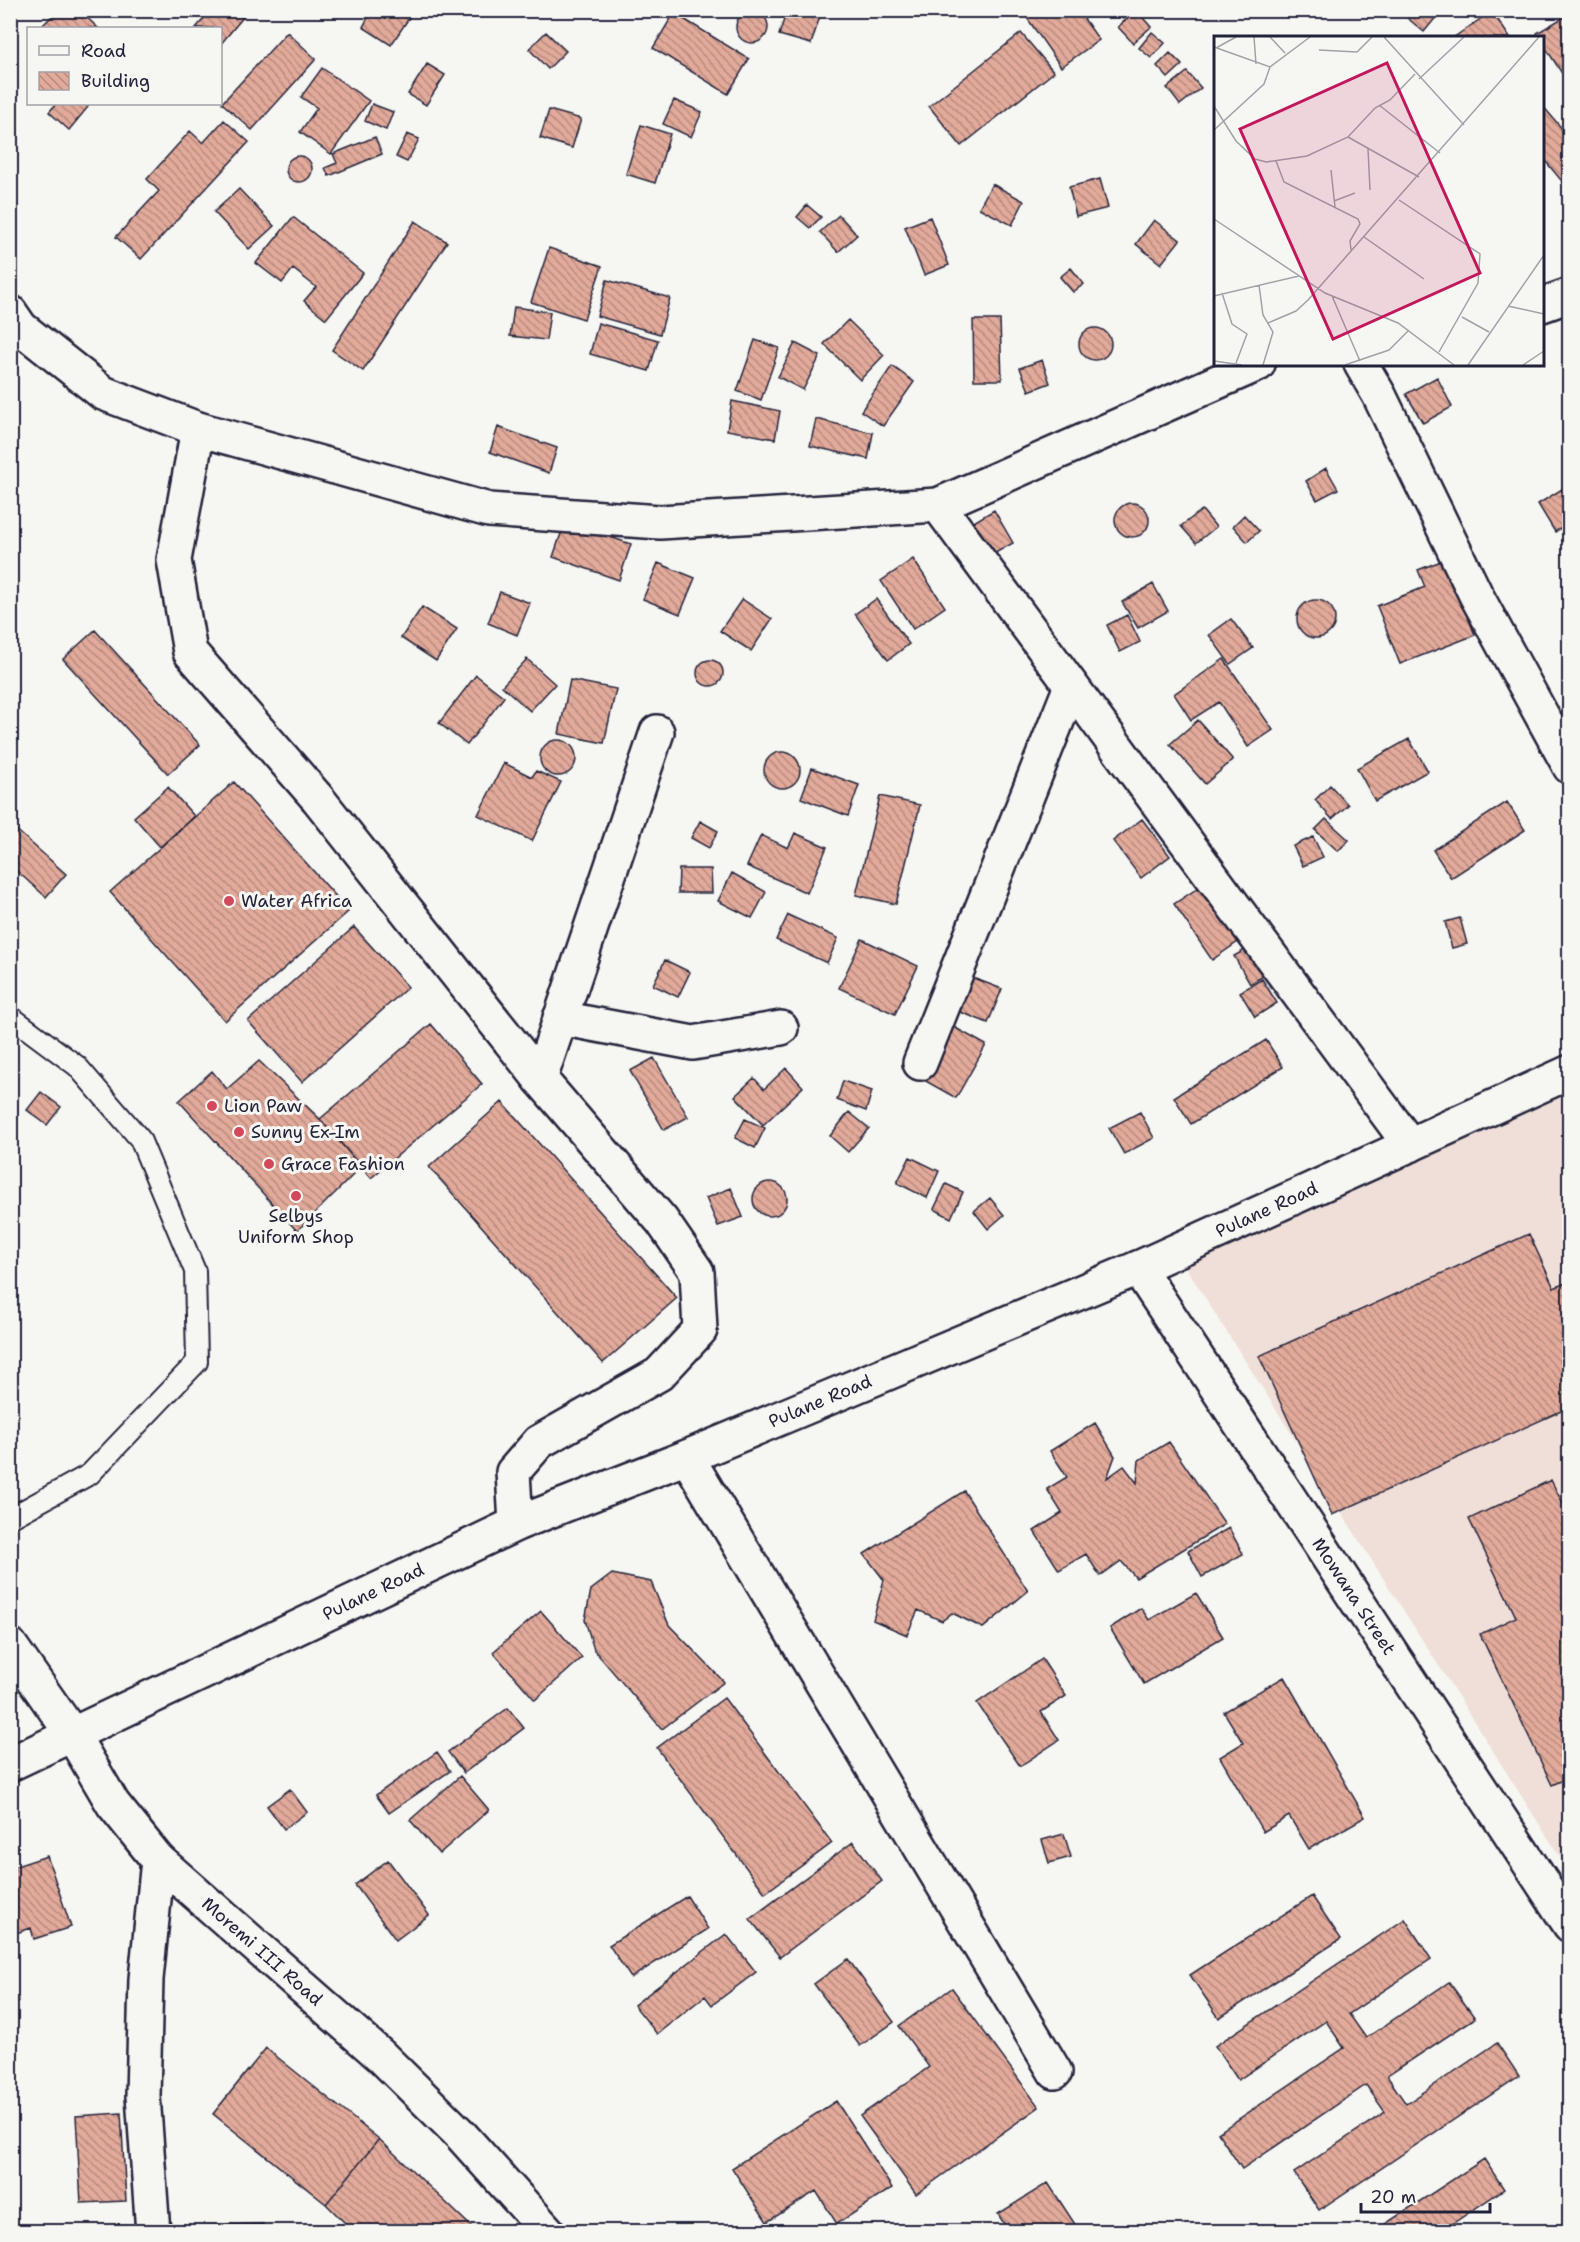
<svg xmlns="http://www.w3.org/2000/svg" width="1580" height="2242" font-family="'Shantell Sans',sans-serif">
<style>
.built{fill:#f0dfd8}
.building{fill:url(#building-back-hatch);stroke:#22223b;stroke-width:1.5}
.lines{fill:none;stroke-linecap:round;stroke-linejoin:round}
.lane-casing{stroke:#22223b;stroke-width:24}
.street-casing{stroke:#22223b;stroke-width:38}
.secondary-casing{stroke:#22223b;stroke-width:38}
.lane{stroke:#f6f6f2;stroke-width:20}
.street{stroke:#f6f6f2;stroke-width:33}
.secondary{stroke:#f6f6f2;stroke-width:33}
.poi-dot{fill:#d1495b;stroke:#f6f6f2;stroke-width:2}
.labels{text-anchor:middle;stroke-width:6;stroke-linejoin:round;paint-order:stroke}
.poi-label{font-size:18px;fill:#22223b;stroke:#f6f6f2;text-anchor:start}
.street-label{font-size:18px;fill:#22223b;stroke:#f6f6f2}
.inset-road{fill:none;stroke:#a1a1a9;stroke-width:1.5}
.view{fill:#c2185b;fill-opacity:0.15;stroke:#c2185b;stroke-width:3}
.inset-edge{fill:none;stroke:#22223b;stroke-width:3}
</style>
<defs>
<pattern id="building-back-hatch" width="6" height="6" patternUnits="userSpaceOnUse" patternTransform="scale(1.5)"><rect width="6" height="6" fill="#e2aa9a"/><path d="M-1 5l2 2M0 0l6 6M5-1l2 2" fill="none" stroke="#b78a7f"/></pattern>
</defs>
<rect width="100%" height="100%" fill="#f6f6f2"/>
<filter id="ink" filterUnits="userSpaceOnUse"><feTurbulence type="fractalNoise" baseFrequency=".0167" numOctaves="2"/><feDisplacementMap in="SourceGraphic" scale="12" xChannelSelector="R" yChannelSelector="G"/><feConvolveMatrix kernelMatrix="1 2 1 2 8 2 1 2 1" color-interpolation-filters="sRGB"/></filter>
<g filter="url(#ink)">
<path class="built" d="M1569 1052V1871L1171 1244Z"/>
<path class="building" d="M58 10H79L98 28H40Z
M211 10H237L244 16 220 45V28H196Z
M372 10H404L411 15 391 45 363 27Z
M715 10 705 16 693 14 688 10Z
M787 10H822L811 44 779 35Z
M1038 10H1078L1099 40 1061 67 1027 18Z
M1136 10 1151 27 1133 43 1118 27Z
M1398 10H1442L1424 32Z
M736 27a16 16 0 1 1 32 0a16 16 0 1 1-32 0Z
M1492 11 1510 38H1453Z
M674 13 749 59 728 94 653 48Z
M1564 17 1570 26V86L1542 42V38H1540L1537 33Z
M287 32 316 59 252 130 222 103Z
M546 32 566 51 548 69 529 49Z
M1152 32 1165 43 1151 58 1139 48Z
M1021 33 1054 72 961 146 929 106Z
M1170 53 1182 65 1168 78 1157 66Z
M427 64 445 75 426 105 408 94Z
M322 68 369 101 331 154 300 132 317 108 301 97Z
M1187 72 1201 88 1180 105 1167 88Z
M674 100 702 112 691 137 663 124Z
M56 104H84L88 107 69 130 49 112Z
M372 104 393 112 386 130 365 121Z
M1542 105 1570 138V191L1542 157Z
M549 110 581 119 572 148 540 138Z
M224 120 249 142 141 259 116 237 159 191 147 179 190 131 203 143Z
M641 125 670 134 655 183 626 174Z
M407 134 419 139 407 162 396 157Z
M375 137 382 154 329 176 325 168 337 163 333 154Z
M286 169a13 13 0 1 1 26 0a13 13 0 1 1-26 0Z
M1100 179 1108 208 1076 216 1069 187Z
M992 184 1024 201 1012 225 979 208Z
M239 189 274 226 249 249 214 212Z
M807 205 821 217 810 228 797 217Z
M839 215 857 235 838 252 820 232Z
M293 217 363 273 326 319 304 301 316 287 293 269 282 283 256 263Z
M930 217 949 265 924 275 905 227Z
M1154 220 1180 240 1161 264 1136 244Z
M415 221 447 242 363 371 332 350Z
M549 248 602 266 584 319 531 302Z
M1071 268 1084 284 1073 292 1060 277Z
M607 280 670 298 660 334 597 316Z
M514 307 550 312 546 340 510 336Z
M848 320 884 355 860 380 824 344Z
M973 320H1000L1002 380H974Z
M598 323 658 340 649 371 590 354Z
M1079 344a16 16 0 1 1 32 0a16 16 0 1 1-32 0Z
M755 340 779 348 761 400 737 391Z
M795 343 820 356 803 390 778 377Z
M1042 360 1050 383 1029 391 1020 368Z
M892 366 914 382 883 426 861 411Z
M1437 377 1452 407 1423 423 1406 394Z
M732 401 780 411 775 439 727 430Z
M816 419 873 433 868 459 810 446Z
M498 427 557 448 549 473 490 452Z
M1326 468 1338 489 1317 500 1306 481Z
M1570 484V523L1555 532 1538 504Z
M1115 520a17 17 0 1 1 34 0a17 17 0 1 1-34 0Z
M994 510 1013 543 990 556 972 523Z
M1202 510 1216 527 1196 543 1181 526Z
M1244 515 1259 531 1247 542 1233 526Z
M565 522 631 544 619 580 553 557Z
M913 559 945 607 913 629 881 581Z
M1446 559 1475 635 1400 664 1377 606 1425 587 1418 570Z
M658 563 695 578 680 614 643 599Z
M1153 584 1168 611 1138 628 1122 602Z
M500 592 530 603 517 635 488 623Z
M742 599 772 619 751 651 720 631Z
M876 599 909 644 888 660 855 614Z
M1297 619a19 19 0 1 1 38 0a19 19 0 1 1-38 0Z
M422 607 457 629 436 661 401 638Z
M1127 615 1140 642 1120 652 1107 625Z
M1231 619 1253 648 1230 664 1209 635Z
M95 630 200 745 168 774 63 659Z
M527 659 555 684 530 711 502 686Z
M1224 659 1273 730 1248 747 1219 702 1191 720 1174 694Z
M697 673a13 13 0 1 1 26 0a13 13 0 1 1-26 0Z
M476 675 504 697 467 745 439 723Z
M570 680 616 689 604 743 559 734Z
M1198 720 1233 760 1205 784 1170 744Z
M1409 739 1428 771 1375 801 1357 768Z
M540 758a18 18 0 1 1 36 0a18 18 0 1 1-36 0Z
M764 770a18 18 0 1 1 36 0a18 18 0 1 1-36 0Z
M504 763 532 777 536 771 561 782 532 841 478 815Z
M812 768 859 785 848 816 801 798Z
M234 782 349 911 225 1021 110 892Z
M1330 785 1348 805 1332 819 1315 800Z
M168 787 194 816 160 847 134 817Z
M880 796 920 805 896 904 856 895Z
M1507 802 1525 830 1451 878 1433 850Z
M1142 819 1170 856 1141 878 1113 841Z
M1326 819 1349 840 1338 851 1315 830Z
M700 821 718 831 709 848 691 838Z
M13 827 66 874 46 897 10 865V829Z
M795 833 827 847 807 893 747 866 761 835 788 848Z
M1313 837 1323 857 1303 866 1293 846Z
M679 869H711L712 893H678Z
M732 873 766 892 752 918 718 901Z
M1204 884 1242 939 1212 960 1174 904Z
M788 915 838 938 827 963 776 940Z
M1460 918 1467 944 1452 948 1445 922Z
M354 927 408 987 302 1082 248 1021Z
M862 939 918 966 895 1014 839 988Z
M1254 945 1270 972 1250 984 1234 956Z
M665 960 690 972 678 997 653 985Z
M973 978 1002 989 988 1023 958 1011Z
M1262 979 1277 1003 1255 1017 1240 992Z
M431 1024 482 1084 371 1178 320 1119Z
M952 1026 986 1045 956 1098 922 1079Z
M1266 1040 1283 1067 1191 1124 1174 1097Z
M654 1058 688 1117 664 1130 630 1071Z
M259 1061 320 1119 361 1167 297 1231 179 1101 212 1071 227 1089Z
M786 1068 803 1087 763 1125 735 1096 754 1078 764 1089Z
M843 1081 872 1091 866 1111 837 1100Z
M41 1092 61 1107 47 1125 27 1110Z
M502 1102 677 1298 603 1363 429 1167Z
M849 1112 869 1128 848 1152 830 1136Z
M1140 1112 1154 1138 1124 1154 1109 1128Z
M745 1119 765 1128 755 1148 735 1138Z
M910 1157 939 1171 927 1198 897 1183Z
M753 1199a17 17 0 1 1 34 0a17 17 0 1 1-34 0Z
M946 1184 963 1192 951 1218 934 1209Z
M731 1188 743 1217 718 1226 706 1198Z
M990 1198 1004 1215 988 1229 974 1211Z
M1529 1234 1554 1288 1570 1281V1407L1332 1515 1259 1356Z
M1095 1423 1115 1456 1107 1478 1124 1466 1137 1483 1139 1460 1169 1442 1225 1524 1136 1578 1121 1561 1100 1576 1086 1554 1059 1570 1034 1531 1062 1513 1047 1489 1067 1477 1050 1451Z
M1551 1480 1570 1518V1777L1552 1785 1480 1634 1516 1617 1469 1519Z
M964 1491 1028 1591 983 1628 952 1613 942 1621 918 1610 907 1635 873 1620 884 1580 864 1554Z
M1229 1528 1243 1554 1202 1577 1188 1551Z
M612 1574 651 1582 669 1625 724 1682 662 1729 594 1650 585 1620 591 1590Z
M1196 1593 1223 1637 1144 1684 1110 1628 1141 1608 1149 1620Z
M541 1611 582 1658 535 1700 493 1652Z
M1042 1659 1066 1696 1041 1712 1059 1740 1020 1766 977 1703Z
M1284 1677 1365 1817 1309 1849 1289 1816 1263 1832 1220 1757 1243 1743 1224 1712Z
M724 1698 832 1843 765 1893 657 1748Z
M508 1708 524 1728 464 1773 448 1752Z
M437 1752 450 1771 389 1813 376 1795Z
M460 1776 489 1810 439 1854 410 1820Z
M290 1789 307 1812 284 1829 267 1806Z
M1064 1834 1071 1857 1049 1863 1042 1840Z
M853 1842 882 1881 780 1957 750 1919Z
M47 1856 71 1927 34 1939 31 1928 13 1934 10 1927V1868Z
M388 1860 429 1915 396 1940 355 1885Z
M687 1896 708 1929 631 1978 609 1945Z
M1312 1896 1341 1939 1219 2018 1190 1975Z
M1405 1919 1431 1959 1349 2014 1366 2038 1449 1982 1475 2018 1387 2076 1406 2104 1497 2043 1519 2076 1319 2210 1294 2173 1385 2112 1366 2085 1242 2169 1218 2133 1344 2048 1326 2021 1238 2080 1215 2046Z
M726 1934 756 1972 712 2005 705 1996 657 2034 634 2005Z
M848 1959 894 2022 860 2046 814 1984Z
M952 1988 1039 2107 916 2194 860 2116 929 2067 899 2026Z
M266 2048 379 2139 326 2204 213 2114Z
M836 2101 892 2188 837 2224 816 2191 767 2222 732 2168Z
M121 2113 126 2201 81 2203 76 2116Z
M379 2139 477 2232H354L326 2204Z
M1484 2159 1504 2189 1440 2232H1373Z
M1048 2183 1080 2232H1009L998 2214Z
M263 2224V2232H194V2226Z"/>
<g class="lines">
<g class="lane-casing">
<path id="lane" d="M10 1016 77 1066 140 1139 195 1271 197 1362 90 1474 10 1518"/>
</g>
<g class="street-casing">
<g id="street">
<path d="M1542 305 1570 295"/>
<path d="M10 312 21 328 103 393 198 429 489 510 660 522 938 505 1258 364"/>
<path d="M1361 364 1379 395 1476 595 1570 767"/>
<path d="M198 429 174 560 190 652 319 800 540 1079 662 1221 697 1272 700 1330 659 1374 539 1442 513 1472 516 1524"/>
<path d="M938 505 1410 1145"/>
<path d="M560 1018 693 1043 781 1028"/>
<path d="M920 1063 1071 686"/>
<path d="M540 1079 657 732"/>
<path id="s1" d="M1138 1268 1570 1925"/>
<path d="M687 1457 1055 2072"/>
<path id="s2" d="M10 1764 516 1524 687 1457 1138 1268 1570 1072"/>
<path d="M153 2232 143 2096 146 1979 158 1860"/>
</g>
</g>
<g class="secondary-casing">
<g id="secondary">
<path id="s3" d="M10 1645 72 1734 113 1804 158 1860 381 2056 460 2134 548 2232"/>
</g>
</g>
<use href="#lane" class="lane"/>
<use href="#street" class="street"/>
<use href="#secondary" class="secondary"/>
</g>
</g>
<g class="poi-dot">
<circle cx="229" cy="901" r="6"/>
<circle cx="212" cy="1106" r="6"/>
<circle cx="239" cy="1132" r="6"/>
<circle cx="269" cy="1164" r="6"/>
<circle cx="296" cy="1196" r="6"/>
</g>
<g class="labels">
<g class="poi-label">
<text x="241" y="907">Water Africa</text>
<text x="224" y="1112">Lion Paw</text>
<text x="251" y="1138">Sunny Ex-Im</text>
<text x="281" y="1170">Grace Fashion</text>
<text x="296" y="1222" text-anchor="middle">Selbys<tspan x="296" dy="21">Uniform Shop</tspan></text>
</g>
<g class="street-label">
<text dy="6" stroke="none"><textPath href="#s2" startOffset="1374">Pulane Road</textPath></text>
<text dy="6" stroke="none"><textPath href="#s2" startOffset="888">Pulane Road</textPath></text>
<text dy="6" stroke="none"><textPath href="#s2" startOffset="402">Pulane Road</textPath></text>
<text dy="6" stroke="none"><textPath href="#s1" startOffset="393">Mowana Street</textPath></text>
<text dy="6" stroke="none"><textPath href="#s3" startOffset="400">Moremi III Road</textPath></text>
</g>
</g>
<g transform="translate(1214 36)">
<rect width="330" height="330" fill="#f6f6f2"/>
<path class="inset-road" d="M40 1 42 28M56 1 71 17M170 1 250 89M0 11 56 31 96 1M2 12 22 1M105 14 143 16 158 1M205 43 250 1M165 69 226 117M0 70 22 105 41 123 52 126 93 120 134 101 161 72 176 64 201 38M0 94 50 48 56 31M134 101 205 141M154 113 156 154M62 125 70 146 144 183 146 188 136 205 137 214M117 134 121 171M185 164 266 218 264 247 225 316M120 165 141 157M0 183 111 257 184 287 240 329M150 201 210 243M45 249 49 279 59 296 49 329M8 257 18 288 33 298 22 327M0 260 85 240M118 260 146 325M294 270 330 278M248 281 275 296M54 287 82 275 94 264 325 1M0 325 28 329M131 329 175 314 195 294M254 329 330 219M309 329 330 315"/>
<path class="view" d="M173 27 266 237 119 303 26 93Z"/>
<rect width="330" height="330" class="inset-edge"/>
</g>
<rect width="1580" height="2242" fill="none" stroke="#f6f6f2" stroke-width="36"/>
<rect x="18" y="18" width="1544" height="2206" fill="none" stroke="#22223b" stroke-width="2" filter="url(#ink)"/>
<rect x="27" y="27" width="195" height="78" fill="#f6f6f2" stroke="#a1a1a9" stroke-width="1.5"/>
<rect x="39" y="46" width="30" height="9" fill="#f6f6f2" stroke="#a1a1a9" stroke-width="1.5"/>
<text x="81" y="57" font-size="18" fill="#22223b">Road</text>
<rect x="39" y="72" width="30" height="18" fill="url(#building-back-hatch)" stroke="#a1a1a9" stroke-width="1.5"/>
<text x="81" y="87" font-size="18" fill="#22223b">Building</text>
<path d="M1361 2203v9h129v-9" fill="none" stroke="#22223b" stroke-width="3"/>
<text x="1370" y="2203" font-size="18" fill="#22223b" stroke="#f6f6f2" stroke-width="4.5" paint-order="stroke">20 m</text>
</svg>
